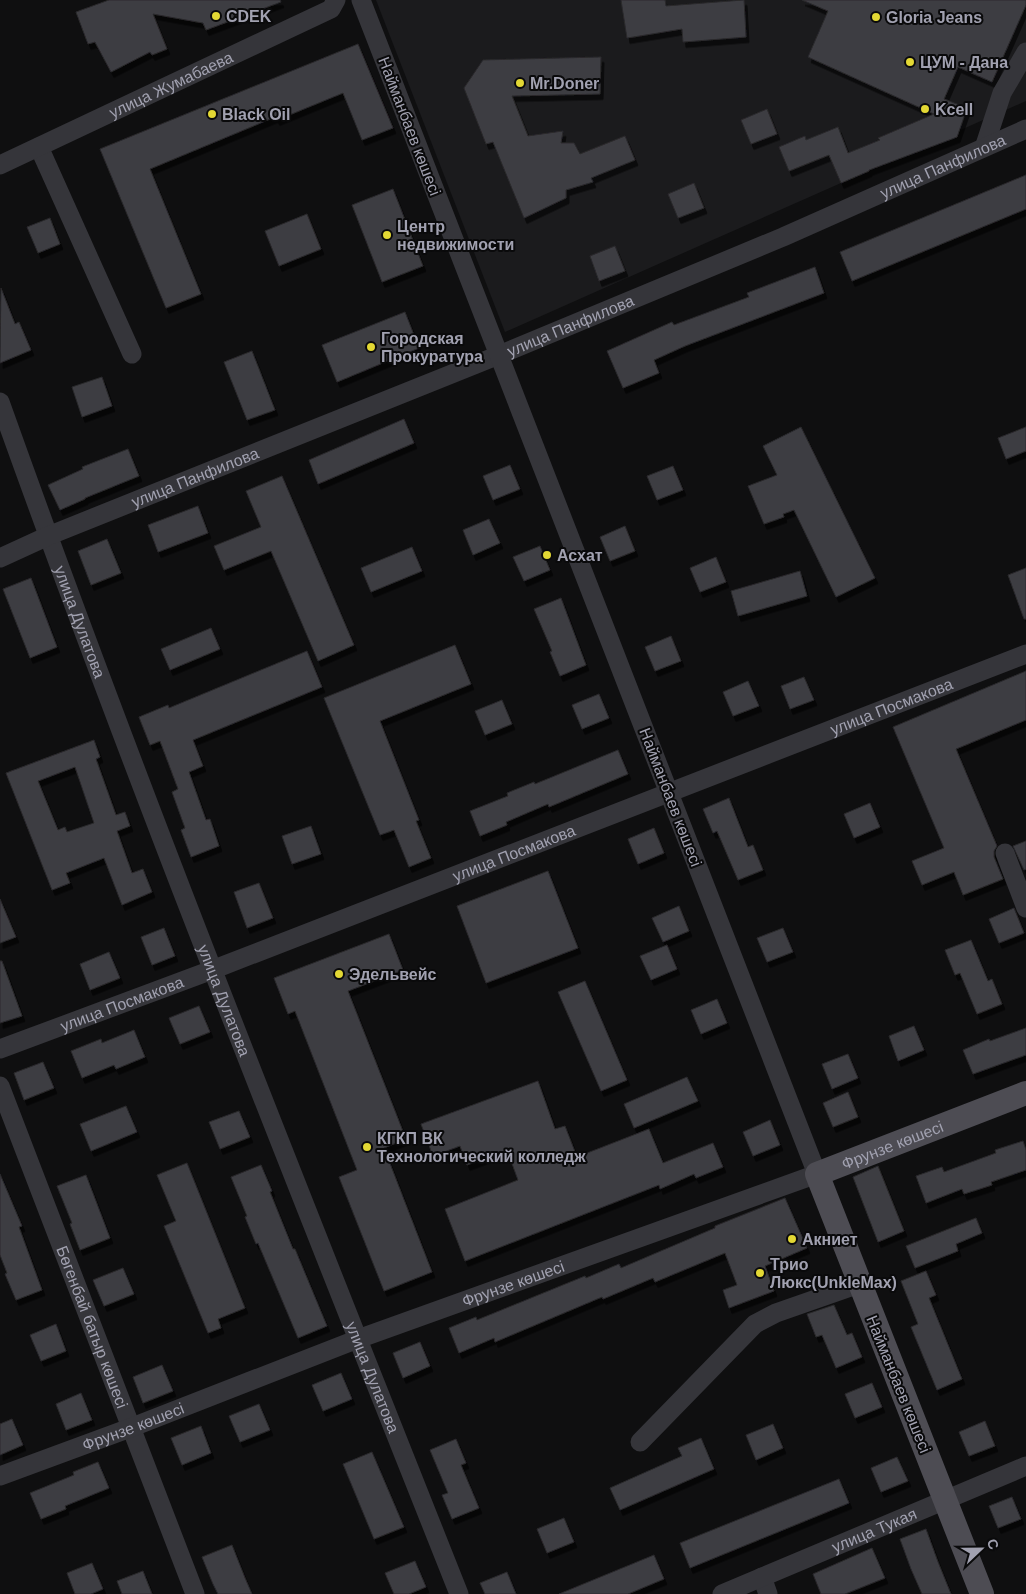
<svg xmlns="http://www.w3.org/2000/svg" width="1026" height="1594" font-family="Arial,sans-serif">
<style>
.built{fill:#1b1b1d}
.building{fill:#3e3e43;stroke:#2a292c;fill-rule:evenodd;filter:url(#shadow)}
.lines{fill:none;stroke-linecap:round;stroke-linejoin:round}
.minor{stroke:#35353a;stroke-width:19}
.major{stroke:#4d4c53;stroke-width:24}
.poi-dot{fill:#e3d834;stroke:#0a0a0b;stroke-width:2}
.labels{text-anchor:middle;stroke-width:4;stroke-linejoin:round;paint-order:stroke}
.poi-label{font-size:16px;font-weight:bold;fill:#a1a1b0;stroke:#0a0a0b;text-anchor:start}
.street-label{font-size:16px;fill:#a1a1b0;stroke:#0a0a0b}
</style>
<defs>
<filter id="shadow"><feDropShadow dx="3" dy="5.5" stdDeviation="0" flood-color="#0009"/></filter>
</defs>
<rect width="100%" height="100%" fill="#0f0f10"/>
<path class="built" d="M376 0H1026V101L505 332Z"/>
<path class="building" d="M109 0H280L281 2 206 30 203 23 153 14 167 49 152 55 150 52 111 72 95 42 88 44 76 12Z
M621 0H665L666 6 744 0 746 37 683 42 682 29 627 38Z
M802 0H1026V5L992 82 958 67 944 99 967 108 957 137 869 170V171L841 183 829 155 789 171 779 147 805 136 806 140 838 127 848 153 880 140 878 138 934 114 808 57 828 11Z
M358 44 393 128 362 140 343 93 277 120 275 117 150 169 201 294 166 308 100 149Z
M601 57 600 94 512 96 528 136 563 131 561 143H574L580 154 625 136 635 160 591 178 593 182 566 190V198L524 218 493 142 486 144 464 88 483 60Z
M767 109 777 134 751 144 741 120Z
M1026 175V209L852 281 840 252Z
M694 183 704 208 678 218 668 194Z
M393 189 423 266 382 282 352 205Z
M307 214 321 249 279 266 265 231Z
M50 218 60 244 38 253 27 227Z
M615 246 625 271 599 281 590 256Z
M815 267 824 293 685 346 654 360 659 373 623 388 607 351 672 322 674 325 749 297 747 293Z
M1 288 15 324 19 322 31 350 0 363Z
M405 312 419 348 337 382 322 345Z
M252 351 275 410 247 420 224 362Z
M102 377 112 406 82 417 72 387Z
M404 419 414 443 318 484 309 460Z
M801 427 875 578 836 597 794 510 783 514 784 517 764 524 748 486 777 475 763 446Z
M1026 427V451L1006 459 998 438Z
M128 449 139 476 85 498V499L60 510 48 485 83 469 82 467Z
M510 465 520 489 493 500 483 476Z
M673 466 683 490 657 500 647 476Z
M282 476 354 645 318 661 271 551 224 570 214 546 261 527 246 491Z
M198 506 208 533 158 552 148 525Z
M489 519 500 543 473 555 463 530Z
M625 526 635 551 610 561 600 537Z
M107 539 121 573 91 585 78 551Z
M540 546 550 570 524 581 513 557Z
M412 547 422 571 371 592 361 568Z
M716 557 726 582 700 592 690 568Z
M1026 568V619H1024L1008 575Z
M800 571 807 596 738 616 731 591Z
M31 578 57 647 30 658 3 589Z
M561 598 586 665 560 676 550 652 552 651 534 609Z
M211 628 220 649 170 670 161 649Z
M671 636 681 661 655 671 645 647Z
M455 645 471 684 380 721 419 820 416 821 431 858 409 867 394 830 380 835 324 698Z
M307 651 322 687 193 740 203 766 189 772 206 820 210 819 219 846 191 857 181 830 185 828 172 792 178 789 160 741 150 745 139 717 168 705 169 708Z
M1026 671V720L956 749 997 846 994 851V857L1003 879 963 895 954 872 922 885 912 861 944 848 893 727Z
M804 677 814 700 790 709 781 686Z
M748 681 759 706 733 716 723 692Z
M599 694 609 718 582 729 572 705Z
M502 700 512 724 485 735 475 711Z
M94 740 100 757 96 759 116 815 125 812 130 826 117 831 132 873 143 869 152 892 122 905 104 858 66 873 70 883 52 890 6 773ZM75 767 94 823 67 832 65 827 58 830 38 781Z
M618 750 628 774 549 807 548 804 506 822 507 825 480 836 470 811 508 796 507 793 534 782 535 784Z
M729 798 748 847 753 845 763 870 738 880 717 831 713 833 703 809Z
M870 803 880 827 854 838 844 814Z
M311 826 321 854 292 864 282 836Z
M654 828 664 853 638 864 628 839Z
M1026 841V869L1024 870 1013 846Z
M548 871 578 948 486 983 457 906Z
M259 883 273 918 247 928 234 892Z
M0 899 16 937 0 943Z
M679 906 689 931 663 942 652 918Z
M1014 908 1024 933 999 943 989 919Z
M164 928 175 956 152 965 141 937Z
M783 928 793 952 767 962 757 938Z
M389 934 403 970 348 991 406 1139 384 1148 432 1272 384 1291 339 1177 357 1170 295 1011 288 1014 274 978Z
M971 940 988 981 992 979 1002 1004 977 1014 960 973 955 975 945 950Z
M667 945 677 969 651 980 640 956Z
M109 952 120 978 90 990 80 964Z
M0 961H2L22 1016 0 1023Z
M585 981 627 1080 601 1091 558 992Z
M717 999 727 1023 701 1034 691 1010Z
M199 1006 210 1032 180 1044 169 1018Z
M914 1026 924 1050 898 1061 889 1036Z
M1026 1028V1055L973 1074 963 1050 989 1039 990 1041Z
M134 1030 145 1057 116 1069 114 1065 82 1078 71 1051 101 1039 102 1043Z
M848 1054 858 1078 832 1089 822 1064Z
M43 1062 54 1088 24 1100 14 1073Z
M687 1077 698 1101 634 1128 624 1104Z
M538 1081 555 1129 565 1126 577 1157 649 1129 663 1163 713 1143 723 1167 696 1178 694 1174 660 1189 659 1185 465 1261 445 1209 518 1180 507 1150 467 1165 460 1146 433 1156 421 1124Z
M848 1092 858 1117 833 1127 823 1103Z
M126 1106 137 1132 91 1151 80 1124Z
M239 1111 250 1137 220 1149 209 1122Z
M770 1120 780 1145 753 1156 743 1132Z
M1023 1141 1026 1150V1170L991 1182 992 1185 964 1194 962 1189 926 1203 916 1176 942 1167 944 1172 996 1153 995 1150Z
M187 1163 245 1308 218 1319 221 1328 208 1333 164 1226 176 1221 157 1175Z
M261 1165 272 1191 270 1192 293 1249H295L327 1326 298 1338 258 1243 256 1244 245 1217 247 1216 231 1177Z
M878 1166 904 1231 878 1242 853 1177Z
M0 1174 22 1226 19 1227 42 1290 16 1300 5 1274 7 1273 0 1255Z
M86 1175 110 1238 80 1250 70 1224 72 1223 57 1186Z
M785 1198 807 1248 765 1266 774 1291 729 1308 723 1290 737 1285 725 1253 655 1282 653 1278 603 1299 602 1297 495 1342 494 1338 459 1353 449 1328 476 1317 477 1320 585 1276 586 1278 619 1264 621 1268 715 1228V1226Z
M976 1218 982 1233 956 1244 958 1251 915 1268 906 1246Z
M123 1268 134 1294 104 1306 93 1280Z
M926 1271 936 1295 929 1298 962 1379 937 1390 911 1327 918 1324 901 1281Z
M834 1305 847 1335 852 1333 862 1357 836 1368 822 1335 816 1337 807 1314Z
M56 1324 66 1351 41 1361 30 1335Z
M420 1342 430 1366 403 1378 393 1353Z
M162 1365 173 1391 143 1403 133 1377Z
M341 1373 352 1399 323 1411 312 1385Z
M872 1383 882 1407 855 1418 845 1394Z
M81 1393 92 1420 66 1430 56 1404Z
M259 1404 270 1430 240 1442 229 1416Z
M12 1419 23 1445 0 1455V1424Z
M985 1421 995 1446 969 1456 959 1432Z
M773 1424 783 1448 756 1460 746 1435Z
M201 1426 211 1453 182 1465 171 1438Z
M701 1438 714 1469 620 1510 610 1488 682 1456 678 1448Z
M456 1439 466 1463 461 1465 479 1508 452 1519 442 1495 448 1493 430 1450Z
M372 1452 404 1527 374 1539 343 1464Z
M897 1457 908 1481 881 1492 871 1468Z
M98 1462 109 1488 65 1506 66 1509 41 1519 30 1493 74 1475 73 1472Z
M839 1479 849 1503 690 1568 680 1543Z
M1012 1497 1021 1519 998 1528 989 1506Z
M564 1518 574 1542 547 1553 537 1529Z
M926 1529 938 1562 951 1594H922L911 1569 900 1539Z
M232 1545 245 1578 252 1594H218L213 1584 202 1557Z
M872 1548 885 1578 845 1594H821L813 1574Z
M654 1555 664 1579 628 1594H559Z
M415 1561 426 1587 409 1594H394L385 1573Z
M92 1563 103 1589 91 1594H75L67 1573Z
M143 1571 152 1594H122L117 1581Z
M507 1572 516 1594H485L480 1583Z"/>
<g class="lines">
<g class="minor">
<path d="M985 145 1002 93 1026 52"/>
<path d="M39 147 132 354"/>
<path id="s1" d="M0 165 331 9 336 0"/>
<path id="s2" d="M0 402C143 803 302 1198 459 1594"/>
<path id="s3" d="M0 558 48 536 499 355 783 237 1026 129"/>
<path d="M1005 853 1026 908"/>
<path id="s4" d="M0 1049 212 970 1026 654"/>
<path id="s5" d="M0 1086 195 1594"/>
<path d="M640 1442 755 1324 776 1313 859 1284"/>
<path id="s6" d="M0 1476 130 1428 358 1339 817 1174 361 0"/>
<path d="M762 1577 768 1594"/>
<path id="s7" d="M722 1594 1026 1466"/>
</g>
<path class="major" id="s8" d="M982 1594 817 1174 1026 1093"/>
</g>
<g class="poi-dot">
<circle cx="216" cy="16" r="5"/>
<circle cx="876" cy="17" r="5"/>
<circle cx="910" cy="62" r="5"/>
<circle cx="520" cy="83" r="5"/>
<circle cx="925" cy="109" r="5"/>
<circle cx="212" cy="114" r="5"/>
<circle cx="387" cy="235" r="5"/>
<circle cx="371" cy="347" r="5"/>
<circle cx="547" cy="555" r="5"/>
<circle cx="339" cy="974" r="5"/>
<circle cx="367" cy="1147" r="5"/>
<circle cx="792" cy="1239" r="5"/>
<circle cx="760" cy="1273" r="5"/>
</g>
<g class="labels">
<g class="poi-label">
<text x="226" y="22">CDEK</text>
<text x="886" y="23">Gloria Jeans</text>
<text x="920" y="68">ЦУМ - Дана</text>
<text x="530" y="89">Mr.Doner</text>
<text x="935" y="115">Kcell</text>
<text x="222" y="120">Black Oil</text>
<text x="397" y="232">Центр<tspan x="397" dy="18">недвижимости</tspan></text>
<text x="381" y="344">Городская<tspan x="381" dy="18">Прокуратура</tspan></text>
<text x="557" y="561">Асхат</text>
<text x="349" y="980">Эдельвейс</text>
<text x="377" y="1144">КГКП ВК<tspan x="377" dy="18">Технологический колледж</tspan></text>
<text x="802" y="1245">Акниет</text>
<text x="770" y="1270">Трио<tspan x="770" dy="18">Люкс(UnkleMax)</tspan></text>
</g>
<g class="street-label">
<text dy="6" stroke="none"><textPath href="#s1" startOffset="189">улица Жумабаева</textPath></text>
<text transform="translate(410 126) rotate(69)" y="6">Найманбаев көшесі</text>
<text dy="6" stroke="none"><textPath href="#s3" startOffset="1021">улица Панфилова</textPath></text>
<text dy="6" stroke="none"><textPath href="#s3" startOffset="616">улица Панфилова</textPath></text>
<text dy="6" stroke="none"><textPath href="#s3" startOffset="211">улица Панфилова</textPath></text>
<text dy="6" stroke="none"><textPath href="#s2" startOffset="234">улица Дулатова</textPath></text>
<text dy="6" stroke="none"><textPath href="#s4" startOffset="955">улица Посмакова</textPath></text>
<text transform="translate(671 797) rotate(69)" y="6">Найманбаев көшесі</text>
<text dy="6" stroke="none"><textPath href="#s4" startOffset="550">улица Посмакова</textPath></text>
<text dy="6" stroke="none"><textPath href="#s2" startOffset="639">улица Дулатова</textPath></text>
<text dy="6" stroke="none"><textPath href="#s4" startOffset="130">улица Посмакова</textPath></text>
<text dy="6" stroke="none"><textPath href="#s8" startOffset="532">Фрунзе көшесі</textPath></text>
<text dy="6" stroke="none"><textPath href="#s6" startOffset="548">Фрунзе көшесі</textPath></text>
<text dy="6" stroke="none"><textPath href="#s5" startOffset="258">Бөгенбай батыр көшесі</textPath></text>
<text dy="6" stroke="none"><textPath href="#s2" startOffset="1044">улица Дулатова</textPath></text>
<text transform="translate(899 1384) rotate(68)" y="6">Найманбаев көшесі</text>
<text dy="6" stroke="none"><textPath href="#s6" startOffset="142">Фрунзе көшесі</textPath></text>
<text dy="6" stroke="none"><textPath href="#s7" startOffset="165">улица Тукая</textPath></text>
</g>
</g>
<g transform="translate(981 1549) rotate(68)" stroke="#0a0a0b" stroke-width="4" paint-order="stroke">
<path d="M0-4L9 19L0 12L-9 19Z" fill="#a1a1b0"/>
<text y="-8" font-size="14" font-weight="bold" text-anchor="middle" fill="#a1a1b0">С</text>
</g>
</svg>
